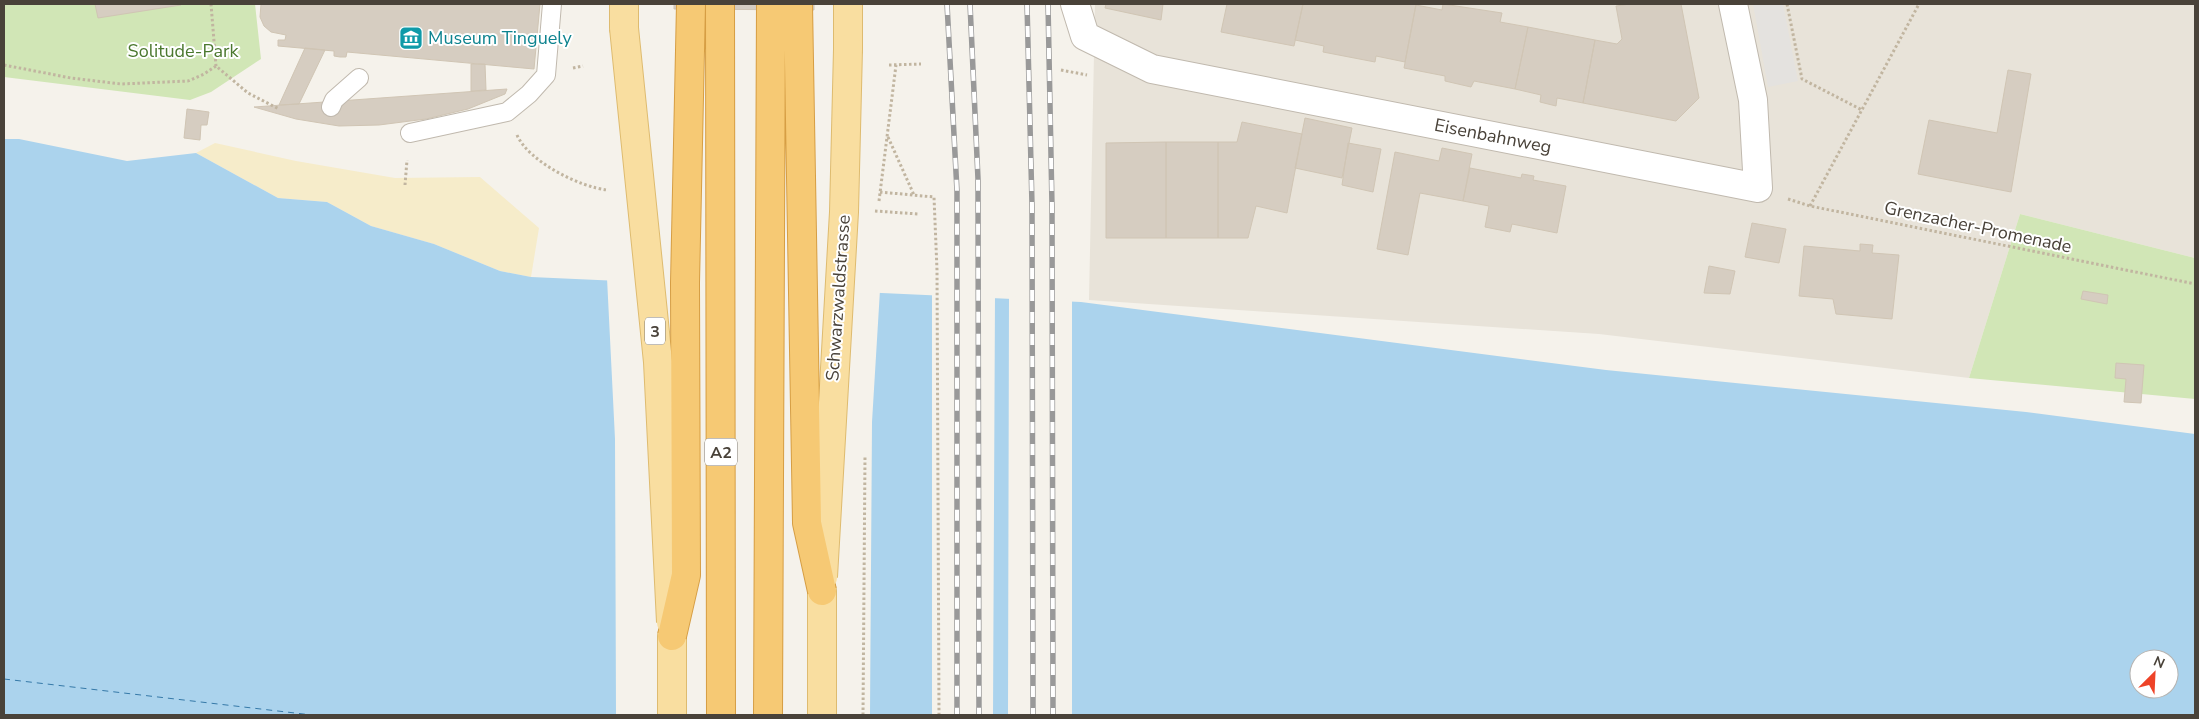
<svg xmlns="http://www.w3.org/2000/svg" width="2199" height="719" font-family="'Nunito Sans',sans-serif">
<style>
.residential{fill:#e8e3d9}
.green{fill:#d1e6b6}
.sand{fill:#f6ecca}
.parking{fill:#e4e2df}
.water{fill:#abd3ed;fill-rule:evenodd}
.pier{fill:#f5f2eb}
.lines{fill:none;stroke-linecap:round;stroke-linejoin:round}
.ferry{stroke:#3579a8;stroke-width:1;stroke-dasharray:6 5;stroke-linecap:butt}
.building{fill:#d6cdc1;stroke:#d0c5b4}
.service-casing{stroke:#c0b9ae;stroke-width:20}
.minor-casing{stroke:#c0b9ae;stroke-width:30}
.primary-casing{stroke:#debb6f;stroke-width:30}
.path{stroke:#c1b5a0;stroke-width:3;stroke-dasharray:2.5 2.5;stroke-linecap:butt}
.service{stroke:#fff;stroke-width:18}
.minor{stroke:#fff;stroke-width:28}
.primary{stroke:#f9dea0;stroke-width:28}
.rail-casing{stroke:#999;stroke-width:5.5}
.rail{stroke:#fff;stroke-width:4;stroke-dasharray:11;stroke-linecap:butt}
.primary-bridge-casing{stroke:#debb6f;stroke-width:30;stroke-linecap:butt}
.motorway-bridge-casing{stroke:#d69e44;stroke-width:30;stroke-linecap:butt}
.path-bridge{stroke:#c1b5a0;stroke-width:3;stroke-dasharray:2.5 2.5;stroke-linecap:butt}
.primary-bridge{stroke:#f9dea0;stroke-width:28}
.motorway-bridge{stroke:#f6c974;stroke-width:28}
.labels{text-anchor:middle;stroke-width:4;stroke-linejoin:round;paint-order:stroke}
.shield{fill:#fff;stroke:#807b74;stroke-width:1}
.shield-label{font-size:16px;font-weight:bold;fill:#494239}
.culture-label{font-size:18px;fill:#0d838f;stroke:#fff;text-anchor:start}
.park-label{font-size:18px;fill:#4b782e;stroke:#fff}
.street-label{font-size:18px;fill:#494239;stroke:#fff}
</style>
<rect width="100%" height="100%" fill="#f5f2eb"/>
<path class="residential" d="M1095 4H2195V258L2020 214 1969 378 1599 334 1089 300Z"/>
<path class="green" d="M4 4H255L261 59 211 92 190 100 4 77Z
M2020 214 2195 258V399L1969 378Z"/>
<path class="sand" d="M215 143 296 161 395 178 480 177 539 228 531 277 500 271 434 244 371 226 327 202 278 198 196 153Z"/>
<path class="parking" d="M1753 4H1783L1798 81 1768 87Z"/>
<path class="water" d="M4 139H19L127 161 196 153 278 198 327 202 371 226 434 244 500 271 531 277 1081 302 1606 370 2026 412 2195 434V715H4ZM2139 659H2169V689H2139Z"/>
<path class="pier" d="M607 278 880 290 872 422 870 715H616L615 439Z
M932 292 995 295 993 715H932Z
M1009 296 1072 299V715H1008Z"/>
<g class="lines">
<path class="ferry" d="M4 679 312 715"/>
</g>
<path class="building" d="M95 4H181V5L98 18Z
M261 4H540L534 69 347 52 346 57H340L334 56V51L278 46V40H285L286 35 271 32 264 26 260 17Z
M674 4H814V10L674 9Z
M1106 4H1163L1161 20 1105 8Z
M1227 4H1303L1294 46 1221 32Z
M1303 4H1416L1405 62 1376 56 1375 62 1323 52 1324 46 1295 40Z
M1443 4 1502 13 1500 22 1528 27 1515 89 1474 81 1471 87 1445 81V76L1404 68 1416 5 1442 10Z
M1630 4H1681L1699 98 1676 121 1583 103 1595 40 1617 44 1622 39 1616 6Z
M1528 27 1595 40 1583 103 1557 98 1556 106 1540 102 1541 95 1515 89Z
M305 48 325 50 299 104 279 105Z
M471 64H485L486 90 471 91Z
M2008 70 2031 74 2011 192 1918 174 1929 120 1997 133Z
M507 89 505 94 468 109 426 119 379 125 339 126 296 119 254 107Z
M187 109 209 112 207 125H201L200 140 184 138Z
M1305 118 1352 128 1342 178 1295 168Z
M1242 122 1302 134 1287 213 1256 206 1248 238H1218V142H1237Z
M1166 142V238H1106V143Z
M1166 142H1218V238H1166Z
M1348 143 1381 149 1373 192 1342 185Z
M1442 148 1472 154 1463 201 1420 193 1408 255 1377 249 1395 152 1439 161Z
M1470 168 1521 178 1522 174 1534 176 1533 180 1566 186 1557 233 1512 224 1510 232 1485 227 1489 206 1463 201Z
M1752 223 1786 229 1779 263 1745 257Z
M1860 244 1873 245 1872 253 1899 255 1892 319 1836 314 1833 299 1799 296 1804 246 1860 251Z
M1709 266 1735 271 1730 294 1704 293Z
M2083 291 2108 295 2107 304 2081 299Z
M2116 363 2144 365 2141 403 2124 402 2126 379 2115 378Z"/>
<g class="lines">
<g class="service-casing">
<path id="service" d="M331 107 334 100 359 78
M410 133 507 112 529 94 546 75 552 4"/>
</g>
<g class="minor-casing">
<path id="minor" d="M1075 4 1085 36 1152 69 1758 188 1753 100 1733 4"/>
</g>
<g class="primary-casing">
<path id="primary" d="M624 4V28
M848 49V4
M672 715V636
M822 715V591"/>
</g>
<path class="path" d="M211 4 216 66
M1787 4 1802 79 1862 110
M4 65 71 78 121 84 188 81 204 74 216 66 248 93 279 109
M889 65 921 64
M573 68 583 66
M1061 70 1087 75
M517 135C529 162 580 187 607 190
M888 137 914 195
M405 185 407 160
M880 192 934 197 937 270 939 715
M1788 199 1810 206 2195 284
M879 201 896 65
M1810 206 1919 4
M875 211 918 214"/>
<use href="#service" class="service"/>
<use href="#minor" class="minor"/>
<use href="#primary" class="primary"/>
<g class="rail-casing">
<path id="rail" d="M947 4 957 191V715
M970 4 978 179 979 715
M1027 4 1032 205 1033 715
M1048 4 1052 206 1053 715"/>
</g>
<use href="#rail" class="rail"/>
<g class="primary-bridge-casing">
<path id="primary-bridge" d="M624 28 658 362 671 622
M823 577 844 212 848 49"/>
</g>
<g class="motorway-bridge-casing">
<path id="motorway-bridge" d="M720 4 721 715
M798 4 807 523 822 591
M672 636 686 575 685 283 691 4
M768 715 771 4"/>
</g>
<path class="path-bridge" d="M863 715 865 456"/>
<use href="#primary-bridge" class="primary-bridge"/>
<use href="#motorway-bridge" class="motorway-bridge"/>
</g>
<defs>
<g id="museum-square" transform="scale(1.25)"><rect x="-9" y="-9" width="18" height="18" rx="4" fill="#0f9aa8" stroke="#fff"/><path d="M0-6L6-3V-2H-6V-3ZM-5-1h2V3h-2ZM-1-1h2V3h-2ZM3-1h2V3H3ZM-6 4H6V6H-6Z" fill="#fff"/></g>
</defs>
<g fill-rule="evenodd">
<use href="#museum-square" x="411" y="38"/>
</g>
<g class="labels">
<g class="shield">
<rect x="645" y="317.5" width="20" height="27" rx="4"/>
<rect x="705" y="438.5" width="32" height="27" rx="4"/>
</g>
<g class="shield-label">
<text x="655" y="337">3</text>
<text x="721" y="458">A2</text>
</g>
<g class="culture-label">
<text x="428" y="44">Museum Tinguely</text>
</g>
<g class="park-label">
<text x="183" y="57">Solitude-Park</text>
</g>
<g class="street-label">
<text transform="translate(1493 136) rotate(11)" y="6">Eisenbahnweg</text>
<text transform="translate(1978 227) rotate(12)" y="6">Grenzacher-Promenade</text>
<text transform="translate(838 298) rotate(-86)" y="6">Schwarzwaldstrasse</text>
</g>
</g>
<rect width="2199" height="719" fill="none" stroke="#494239" stroke-width="10"/>
<g transform="translate(2154 674) rotate(24)"><circle r="24" fill="#ffffff" stroke="#b6b3b0"/>
<path d="M0-4L9 19L0 12L-9 19Z" fill="#ee4328"/>
<text y="-8" font-size="14" font-weight="bold" text-anchor="middle" fill="#494239">N</text>
</g>
</svg>
